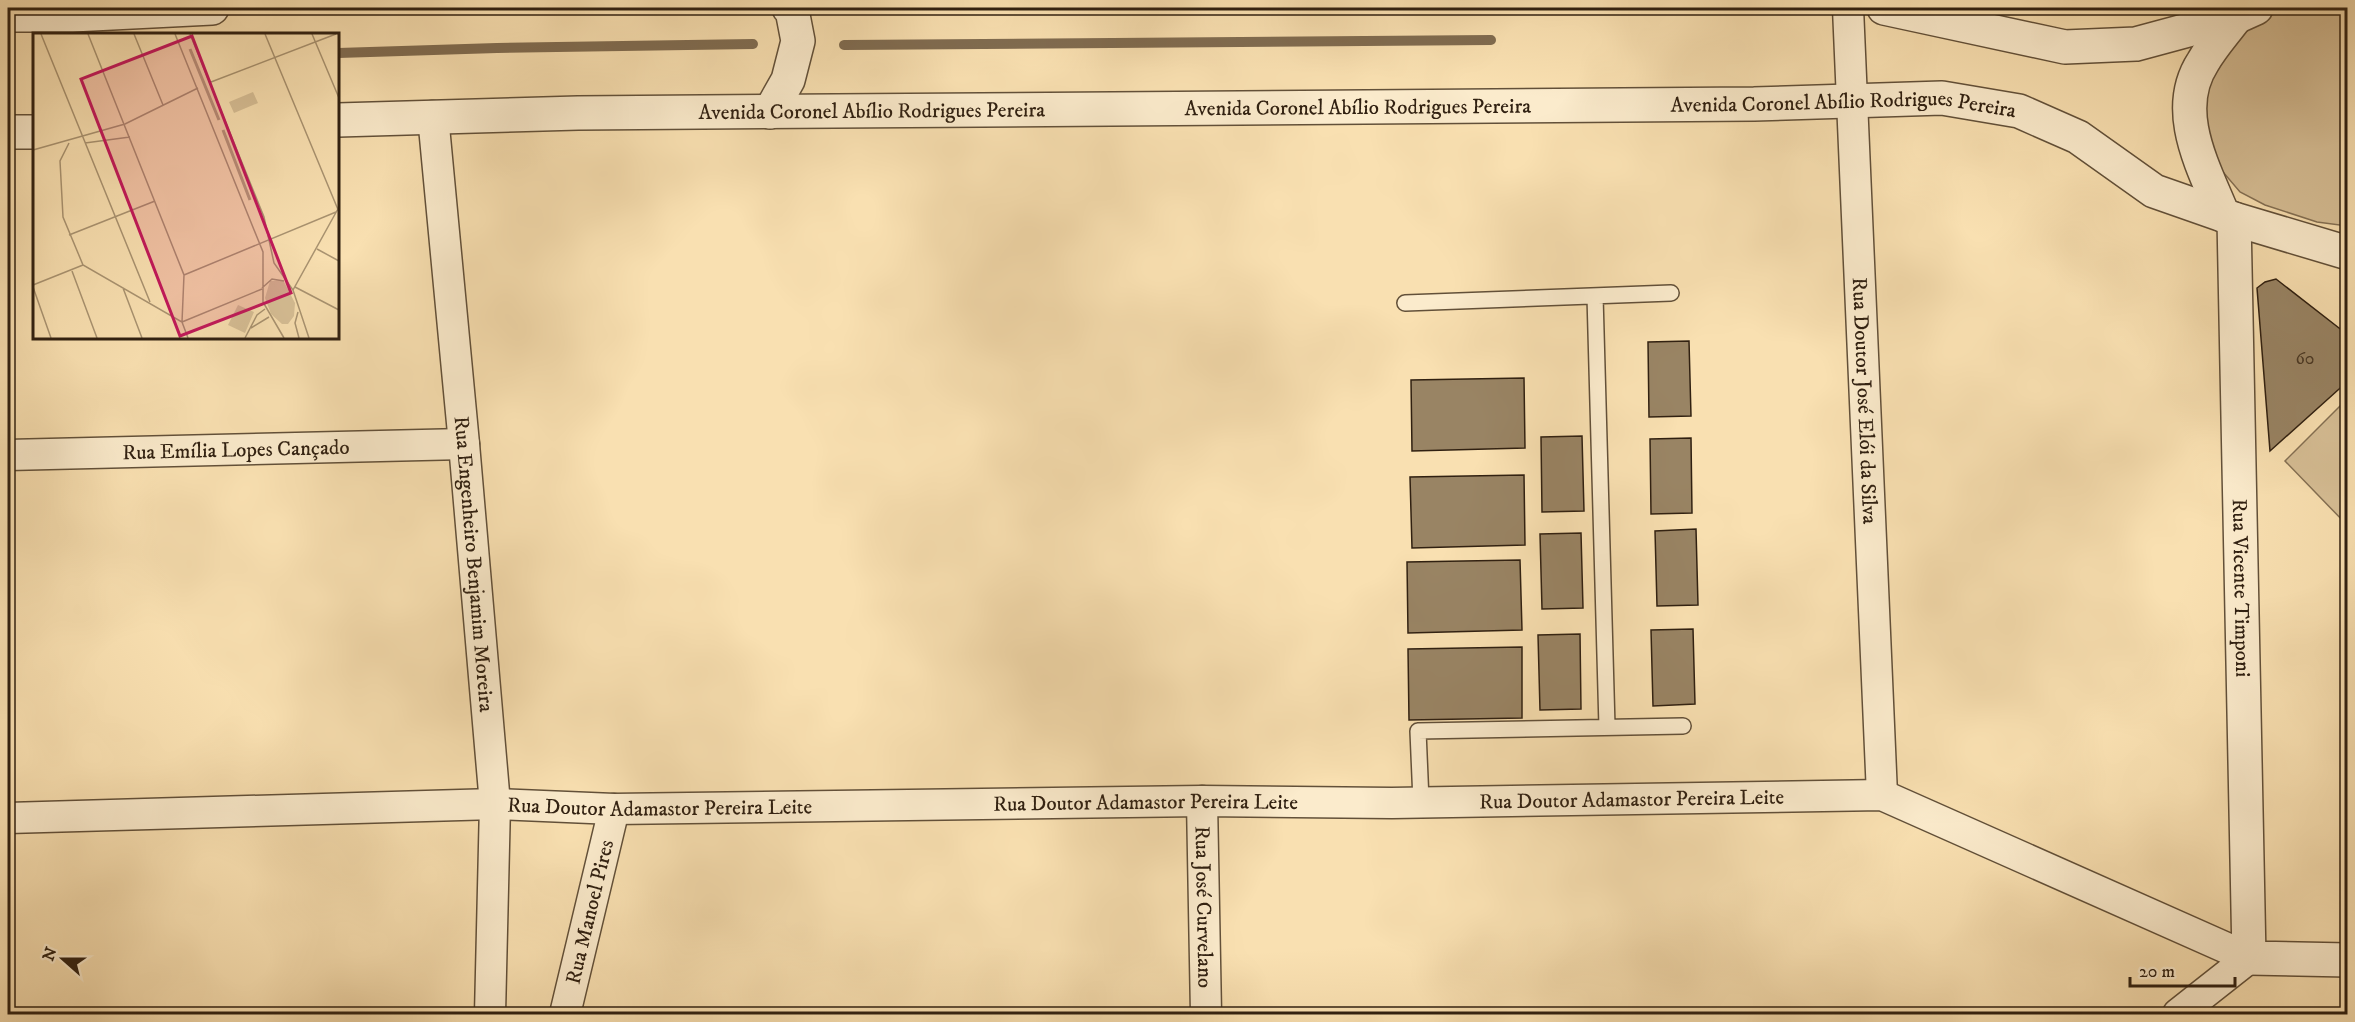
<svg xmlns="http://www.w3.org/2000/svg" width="2355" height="1022" font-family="'IM FELL DW Pica',serif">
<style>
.green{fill:#d7bf96;stroke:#847054;stroke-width:1.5}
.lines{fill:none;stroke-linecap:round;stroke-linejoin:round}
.stream{stroke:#806c51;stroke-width:10}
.building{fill:#998464;stroke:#302011;stroke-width:1.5}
.service-casing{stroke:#625039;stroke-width:18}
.minor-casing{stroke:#625039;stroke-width:33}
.tertiary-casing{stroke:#625039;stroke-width:36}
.service{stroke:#fbebcc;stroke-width:15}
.minor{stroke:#fbebcc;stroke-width:30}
.tertiary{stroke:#fbebcc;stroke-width:33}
.labels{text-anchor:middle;stroke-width:4.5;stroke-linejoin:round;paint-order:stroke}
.number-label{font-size:18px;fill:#4a3926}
.street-label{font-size:21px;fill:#302011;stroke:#fbebcc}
.inset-river{fill:none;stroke:#b59f7b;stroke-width:3}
.inset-road{fill:none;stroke:#a99371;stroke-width:1.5}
.view{fill:#c2185b;fill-opacity:0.15;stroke:#c2185b;stroke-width:3}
.inset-edge{fill:none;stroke:#302011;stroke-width:3}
</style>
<rect width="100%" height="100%" fill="#f9e0b1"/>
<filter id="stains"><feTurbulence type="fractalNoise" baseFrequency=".00333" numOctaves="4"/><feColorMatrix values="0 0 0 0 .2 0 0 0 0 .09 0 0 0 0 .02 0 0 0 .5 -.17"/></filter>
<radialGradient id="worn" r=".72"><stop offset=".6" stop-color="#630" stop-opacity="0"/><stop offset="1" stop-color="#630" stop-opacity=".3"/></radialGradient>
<path class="green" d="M2262 8H2347V226L2317 222 2265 205 2240 192 2206 152 2204 54Z
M2347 399V525L2285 461Z"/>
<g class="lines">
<path class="stream" d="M844 45 1491 40
M338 53 497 48 753 44
M8 60H10"/>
</g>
<path class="building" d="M2276 279 2348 335V381L2270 451 2257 288 2265 282Z
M1689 341 1691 416 1649 417 1648 342Z
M1524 378 1525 448 1412 451 1411 380Z
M1582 436 1584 511 1542 512 1541 437Z
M1691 438 1692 513 1651 514 1650 439Z
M1524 475 1525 545 1412 548 1410 477Z
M1696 529 1698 605 1657 606 1655 531Z
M1581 533 1583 608 1542 609 1540 534Z
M1520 560 1522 630 1408 633 1407 562Z
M1693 629 1695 704 1653 706 1651 630Z
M1580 634 1581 709 1540 710 1538 635Z
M1522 647V718L1409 720 1408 649Z"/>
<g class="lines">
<g class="service-casing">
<path id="service" d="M1595 296 1607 727
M1405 303 1671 293
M1421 801 1418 731 1683 726"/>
</g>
<g class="minor-casing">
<g id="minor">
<path id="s1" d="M1848 8 1882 795"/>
<path id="s2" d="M433 116 464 444 495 804 490 1014"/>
<path id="s3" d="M8 455 464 444"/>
<path id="s4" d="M1202 801 1206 1014"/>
<path id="s5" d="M8 818 495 804 614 809 1202 801 1392 803 1882 795 2249 958 2178 1014"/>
<path id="s6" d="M565 1014 614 809"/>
</g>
</g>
<g class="tertiary-casing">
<g id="tertiary">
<path d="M1884 8 2065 47 2136 44 2236 17 2256 8"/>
<path d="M8 15H72L212 8"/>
<path d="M770 112 788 80 798 41 792 10 789 8"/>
<path id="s7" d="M338 120 578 113 1754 104 1942 98 2019 111 2078 137 2154 191 2234 219 2348 253"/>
<path d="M8 132H34"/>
<path d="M2223 215C2204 168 2171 111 2203 62 2212 46 2225 32 2236 17"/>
<path id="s8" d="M2234 219 2249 958 2348 960"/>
</g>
</g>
<use href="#service" class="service"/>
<use href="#minor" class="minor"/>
<use href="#tertiary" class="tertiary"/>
</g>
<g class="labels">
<g class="number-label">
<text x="2305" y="364">60</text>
</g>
<g class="street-label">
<text dy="7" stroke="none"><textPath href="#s7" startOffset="1020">Avenida Coronel Abílio Rodrigues Pereira</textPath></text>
<text dy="7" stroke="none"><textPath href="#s7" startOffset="1506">Avenida Coronel Abílio Rodrigues Pereira</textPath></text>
<text dy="7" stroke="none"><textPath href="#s7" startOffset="534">Avenida Coronel Abílio Rodrigues Pereira</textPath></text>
<text dy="7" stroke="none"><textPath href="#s1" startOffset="393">Rua Doutor José Elói da Silva</textPath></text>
<text dy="7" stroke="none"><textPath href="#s3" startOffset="228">Rua Emília Lopes Cançado</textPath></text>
<text dy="7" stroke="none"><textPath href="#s2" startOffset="450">Rua Engenheiro Benjamim Moreira</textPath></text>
<text dy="7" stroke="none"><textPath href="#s8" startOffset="369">Rua Vicente Timponi</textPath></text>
<text dy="7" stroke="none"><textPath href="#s5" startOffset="1624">Rua Doutor Adamastor Pereira Leite</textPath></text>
<text dy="7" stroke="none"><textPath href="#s5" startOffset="1138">Rua Doutor Adamastor Pereira Leite</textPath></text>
<text dy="7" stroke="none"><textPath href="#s5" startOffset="652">Rua Doutor Adamastor Pereira Leite</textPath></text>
<text dy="7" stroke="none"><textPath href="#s4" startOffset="106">Rua José Curvelano</textPath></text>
<text dy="7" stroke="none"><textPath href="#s6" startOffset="105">Rua Manoel Pires</textPath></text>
</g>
</g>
<g transform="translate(33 33)">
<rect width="306" height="306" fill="#f9e0b1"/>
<path d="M220 59 225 70 201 80 196 69ZM250 247 262 270 261 283 255 291H249L238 281 232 265 237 248ZM205 272 221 279 212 300 195 292Z" fill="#d7bf96"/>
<path class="inset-river" d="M157 16 186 87M190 97 217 167"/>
<path class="inset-road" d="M8 1 117 269M55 1 151 242 149 289M101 1 130 72M142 1 230 219V269L251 305M157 1 231 184 241 230 260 257 276 305M232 1 306 179M279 1 306 65M178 49 303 1M36 110 27 128 30 184 50 232 149 289 155 305M52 110 97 104M0 117 92 91 165 55M36 202 122 168M284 216 306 228M39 238 64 305M151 242 303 179M0 252 50 232M0 254 18 305M262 254 306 277M90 255 109 305M229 255 239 246 251 248M260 257 306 174M265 279 262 290 266 305M149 289 229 256M218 295 236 284M212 305 224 282 232 276"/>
<path class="view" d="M159 3 258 260 147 303 48 46Z"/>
<rect width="306" height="306" class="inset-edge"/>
</g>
<rect width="2355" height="1022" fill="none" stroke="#f9e0b1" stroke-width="30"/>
<rect x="9" y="9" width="2337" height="1004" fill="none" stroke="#302011" stroke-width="3"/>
<rect x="15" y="15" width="2325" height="992" fill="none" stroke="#302011" stroke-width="1.5"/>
<g transform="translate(63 959) rotate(291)" stroke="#fbebcc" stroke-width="4.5" paint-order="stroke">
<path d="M0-4.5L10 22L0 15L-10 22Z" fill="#302011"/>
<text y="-9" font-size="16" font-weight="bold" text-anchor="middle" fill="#302011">N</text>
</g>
<path d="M2130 977v9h105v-9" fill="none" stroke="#302011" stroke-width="3"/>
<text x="2139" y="977" font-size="18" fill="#302011" stroke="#fbebcc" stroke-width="4.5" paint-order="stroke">20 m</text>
<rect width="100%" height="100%" filter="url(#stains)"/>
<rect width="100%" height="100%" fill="url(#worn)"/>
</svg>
